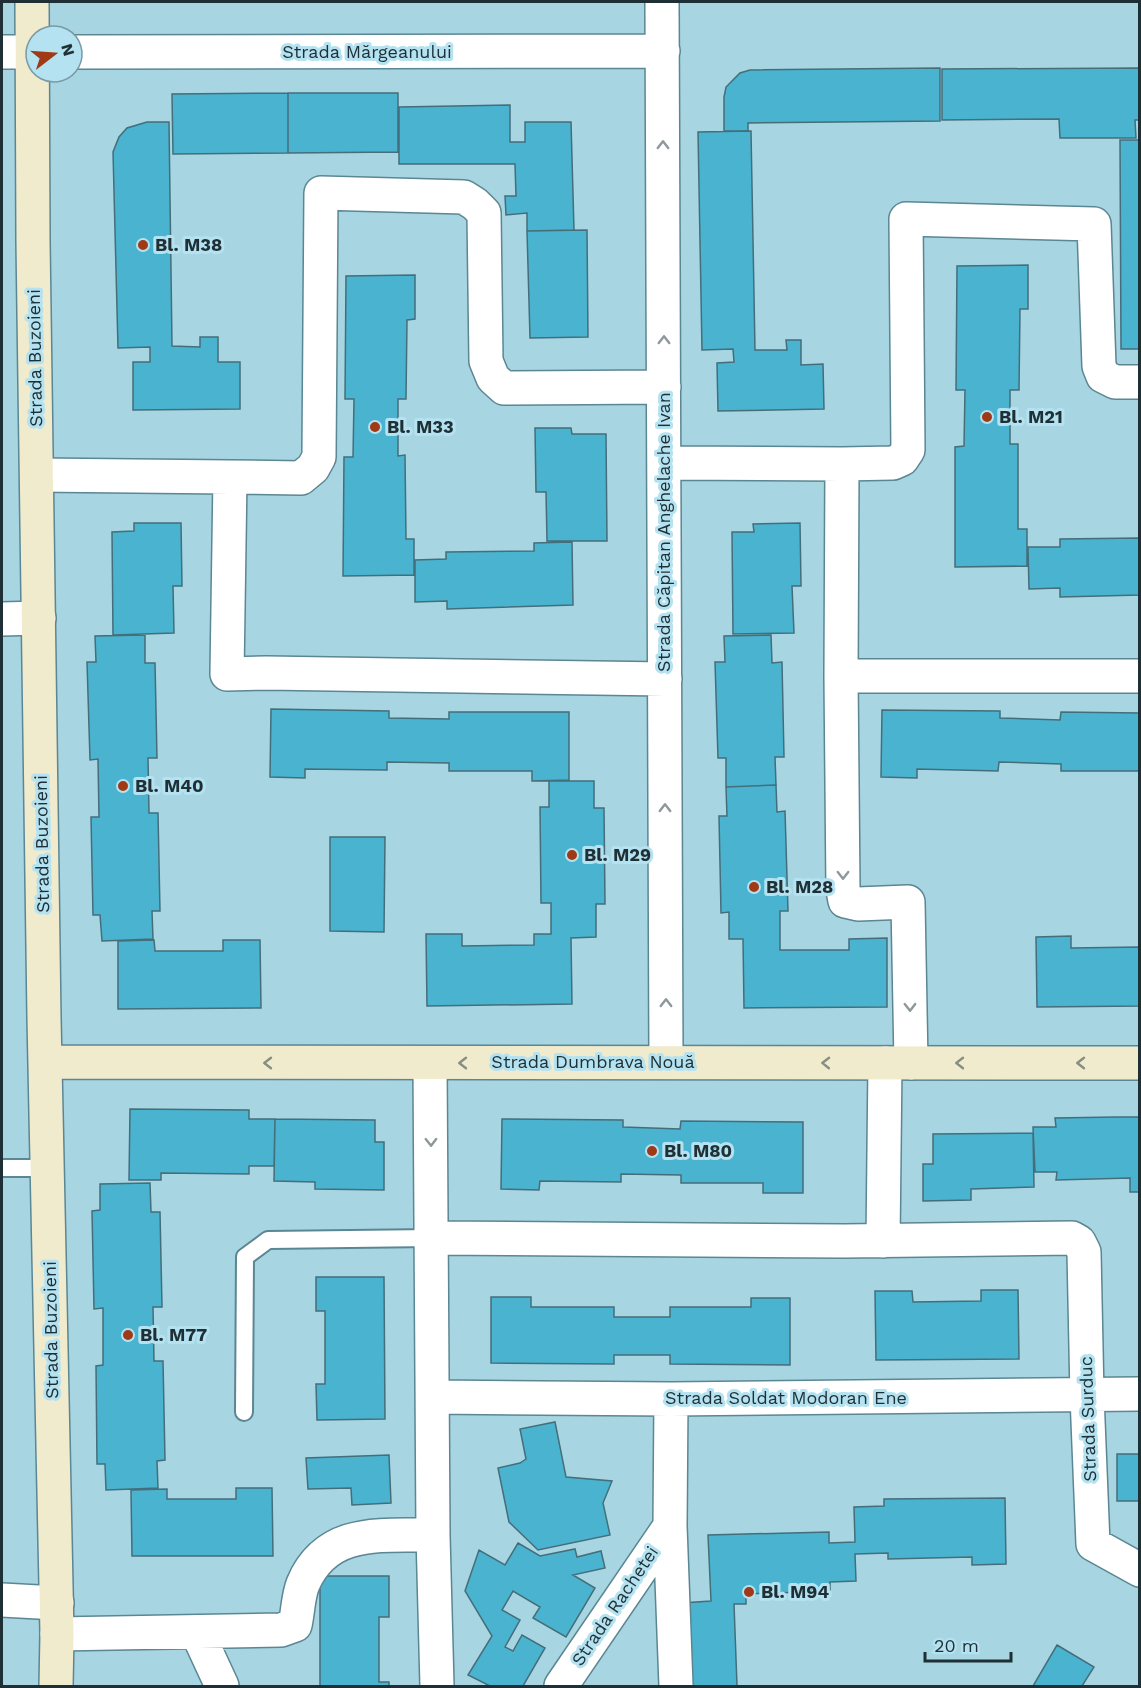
<svg xmlns="http://www.w3.org/2000/svg" width="1141" height="1688" font-family="'Work Sans',sans-serif">
<style>
.building{fill:#4ab4d0;stroke:#446e7a;stroke-width:1.5}
.lines{fill:none;stroke-linecap:round;stroke-linejoin:round}
.lane-casing{stroke:#5b8693;stroke-width:20}
.street-casing{stroke:#5b8693;stroke-width:36}
.secondary-casing{stroke:#5b8693;stroke-width:36}
.lane{stroke:#fff;stroke-width:16}
.street{stroke:#fff;stroke-width:33}
.secondary{stroke:#f1ebce;stroke-width:33}
.oneway{stroke:#8e989a}
.oneway2{stroke:#888e82}
.poi-dot{fill:#a03916;stroke:#b4e2f0;stroke-width:2}
.labels{text-anchor:middle;stroke-width:6;stroke-linejoin:round;paint-order:stroke}
.street-label{font-size:18px;fill:#1e3035;stroke:#b4e2f0}
.poi-label{font-size:18px;font-weight:bold;fill:#1e3035;stroke:#b4e2f0;text-anchor:start}
</style>
<rect width="100%" height="100%" fill="#a7d5e2"/>
<path class="building" d="M940 68V121L748 123V131H724V97L726 87 740 73 750 70Z
M1140 68V120H1135L1136 138H1060L1059 119 942 120V69Z
M288 93V153L173 154 172 94Z
M288 93H398V152L288 153Z
M510 105V142H525V122H571L574 230 527 231V213L506 215 505 196H516L515 164H399V107Z
M147 122H169L172 346 200 347V337H218V362H240V409L133 410V362H150V347L118 348 113 152 119 137 127 128Z
M751 131 755 350H787L786 340H801V365L823 364 824 409 718 411 717 363 734 362 733 349 702 350 698 132Z
M1120 140H1140V349H1121Z
M587 230 588 337 530 338 527 231Z
M1028 265V309H1020L1019 390H1010V444H1018V529H1027V566L955 567V447L964 446 965 390H956L957 266Z
M415 275V319L407 320 406 399H398V456L405 455 406 539H414V575L343 576 344 457H353L354 399H345L346 276Z
M535 428H571L572 434H606L607 541H547L546 492H536Z
M134 523H181L182 586H173L174 633 113 635 112 532 134 531Z
M800 523 801 586H792L794 633 733 634 732 532H754L753 524Z
M1140 538V595L1060 597V588L1029 589 1028 547H1060V539Z
M572 542 573 605 447 609V601L415 602V560L446 559V552L534 551V543Z
M145 635V663H155L157 758H148L149 813H158L160 911H152L153 939 102 941 100 915H93L91 817H99L98 759 90 760 87 662H96L95 636Z
M771 635 772 663 782 662 784 757H775L776 785 726 787V758H718L715 662H725L724 636Z
M271 709 389 711V718L449 719V712H569V780L532 781V771H449V763L387 762V770L305 769V778L270 777Z
M882 710 1000 711V718L1060 720 1061 712 1140 713V771H1061V764L999 762 998 771 917 769V778L881 777Z
M549 781H594V808H604L605 904H596V937L571 938 572 1004 427 1006 426 934H462V946L534 945V934H551V903H541L540 807H549Z
M776 785 777 812 785 811 788 911H780V950H849V939L887 938V1007L744 1008 743 939H729V912L721 913 719 816H727L726 787Z
M330 837H385L384 932 330 931Z
M1071 936V948L1140 947V1006L1037 1007 1036 937Z
M154 940 155 951H223V940H260L261 1008 118 1009V941Z
M130 1109 249 1110V1119H275L274 1166H249V1174L161 1173V1180H129Z
M1116 1117H1140V1192H1130V1178L1056 1180 1057 1172H1035L1033 1127H1056L1055 1118Z
M275 1119 375 1120V1142H384V1190L315 1189V1182L274 1181Z
M502 1119 623 1120V1127L680 1129 681 1121 803 1122V1193H763V1183H681V1175L621 1174V1182L540 1181 539 1190 501 1189Z
M1033 1133 1034 1187 971 1189V1200L923 1201V1164H933V1134Z
M150 1183 151 1212H160L162 1307H153L154 1361H163L165 1460 157 1461 158 1488 106 1490 105 1464H97L96 1366 103 1365V1308L94 1309 92 1211 100 1210V1184Z
M316 1277H384L385 1419 317 1420 316 1384H325V1311H316Z
M981 1290H1018L1019 1359 876 1360 875 1291H912L913 1302 981 1301Z
M491 1297H531V1307H614V1317H670V1307H751V1298H790V1365L670 1364V1355H614V1364L491 1363Z
M555 1422 566 1477 612 1481 603 1503 610 1535 538 1550 509 1522 498 1468 520 1463 526 1459 520 1429Z
M1117 1454H1140V1501H1117Z
M389 1455 391 1503 352 1505 351 1488 308 1489 306 1458Z
M236 1488H272L273 1556H132L131 1490 167 1489V1499H236Z
M1005 1498 1006 1564 972 1565V1557L888 1559V1553L855 1554 856 1581 830 1582V1591L746 1594V1604H734L737 1686H685L682 1603 711 1601 708 1535 829 1532V1543L855 1542 854 1507 884 1506V1499Z
M518 1543 540 1556 575 1549 577 1557 601 1551 605 1568 573 1575 595 1588 566 1637 533 1618 540 1607 513 1591 502 1610 520 1620 505 1647 513 1651 522 1635 545 1648 523 1686H490L468 1675 492 1636 465 1591 479 1550 505 1565Z
M320 1576H389V1617H379V1682H389V1686H320Z
M1057 1645 1094 1667 1082 1686H1033Z"/>
<g class="lines">
<g class="lane-casing">
<path id="lane" d="M2 1168H47
M244 1412 245 1257 268 1240 432 1238"/>
</g>
<g class="street-casing">
<path id="street" d="M662 2 666 1062
M2 52H36
M72 52 663 51
M664 387 504 388 493 378 486 361 484 213 475 204 464 197 321 193 319 457 313 468 301 478 230 477 227 674 266 673 665 679
M664 463 842 464 893 463 902 459 908 450 906 219 1094 224 1099 366 1103 376 1115 382H1140
M842 464 841 676 843 890 845 901 858 904 908 902 911 1063
M37 475 230 477
M2 619 39 618
M841 676H1140
M430 1063 433 1535 437 1686
M432 1238 844 1241 1072 1238 1079 1242 1084 1252 1087 1396 1093 1544
M883 1241 885 1063
M433 1397 671 1399 1140 1394
M671 1399 670 1526 676 1686
M1093 1544 1140 1570
M2 1600 57 1603
M197 1632 222 1686
M57 1634 281 1630 295 1625C298 1612 298 1596 303 1584 327 1527 383 1536 433 1535
M561 1686 670 1526"/>
</g>
<g class="secondary-casing">
<path id="secondary" d="M32 2 33 241 44 1018 57 1634 56 1686
M46 1062 1140 1063"/>
</g>
<use href="#lane" class="lane"/>
<use href="#street" class="street"/>
<use href="#secondary" class="secondary"/>
</g>
<defs><path id="oneway-chevron" d="M-2-3.5L2.5 0L-2 3.5" fill="none" stroke-width="1.6" stroke-linecap="round" stroke-linejoin="round" transform="scale(1.5)"/></defs>
<g class="oneway">
<use href="#oneway-chevron" transform="translate(663 145) rotate(-90)"/>
<use href="#oneway-chevron" transform="translate(664 340) rotate(-90)"/>
<use href="#oneway-chevron" transform="translate(665 808) rotate(-90)"/>
<use href="#oneway-chevron" transform="translate(843 875) rotate(90)"/>
<use href="#oneway-chevron" transform="translate(666 1003) rotate(-90)"/>
<use href="#oneway-chevron" transform="translate(910 1007) rotate(89)"/>
<use href="#oneway-chevron" transform="translate(431 1142) rotate(89)"/>
</g>
<g class="oneway2">
<use href="#oneway-chevron" transform="translate(268 1063) rotate(-180)"/>
<use href="#oneway-chevron" transform="translate(463 1063) rotate(180)"/>
<use href="#oneway-chevron" transform="translate(826 1063) rotate(-179)"/>
<use href="#oneway-chevron" transform="translate(960 1063) rotate(-180)"/>
<use href="#oneway-chevron" transform="translate(1081 1063) rotate(-180)"/>
</g>
<g class="poi-dot">
<circle cx="143" cy="245" r="6"/>
<circle cx="987" cy="417" r="6"/>
<circle cx="375" cy="427" r="6"/>
<circle cx="123" cy="786" r="6"/>
<circle cx="572" cy="855" r="6"/>
<circle cx="754" cy="887" r="6"/>
<circle cx="652" cy="1151" r="6"/>
<circle cx="128" cy="1335" r="6"/>
<circle cx="749" cy="1592" r="6"/>
</g>
<g class="labels">
<g class="street-label">
<text x="367" y="58">Strada Mărgeanului</text>
<text transform="translate(35 358) rotate(-91)" y="6">Strada Buzoieni</text>
<text transform="translate(664 532) rotate(-90)" y="6">Strada Căpitan Anghelache Ivan</text>
<text transform="translate(42 844) rotate(-91)" y="6">Strada Buzoieni</text>
<text x="593" y="1068">Strada Dumbrava Nouă</text>
<text transform="translate(51 1330) rotate(-91)" y="6">Strada Buzoieni</text>
<text x="786" y="1404">Strada Soldat Modoran Ene</text>
<text transform="translate(1088 1419) rotate(-92)" y="6">Strada Surduc</text>
<text transform="translate(615 1606) rotate(-56)" y="6">Strada Rachetei</text>
</g>
<g class="poi-label">
<text x="155" y="251">Bl. M38</text>
<text x="999" y="423">Bl. M21</text>
<text x="387" y="433">Bl. M33</text>
<text x="135" y="792">Bl. M40</text>
<text x="584" y="861">Bl. M29</text>
<text x="766" y="893">Bl. M28</text>
<text x="664" y="1157">Bl. M80</text>
<text x="140" y="1341">Bl. M77</text>
<text x="761" y="1598">Bl. M94</text>
</g>
</g>
<rect width="1141" height="1688" fill="none" stroke="#1e3035" stroke-width="6"/>
<g transform="translate(54 54) rotate(73)"><circle r="28" fill="#b4e2f0" stroke="#789ba5" stroke-width="1.5"/>
<path d="M0-4.5L10 22L0 15L-10 22Z" fill="#a03916"/>
<text y="-9" font-size="16" font-weight="bold" text-anchor="middle" fill="#1e3035">N</text>
</g>
<path d="M925 1652v9h86v-9" fill="none" stroke="#1e3035" stroke-width="3"/>
<text x="934" y="1652" font-size="18" fill="#1e3035" stroke="#b4e2f0" stroke-width="4.5" paint-order="stroke">20 m</text>
</svg>
